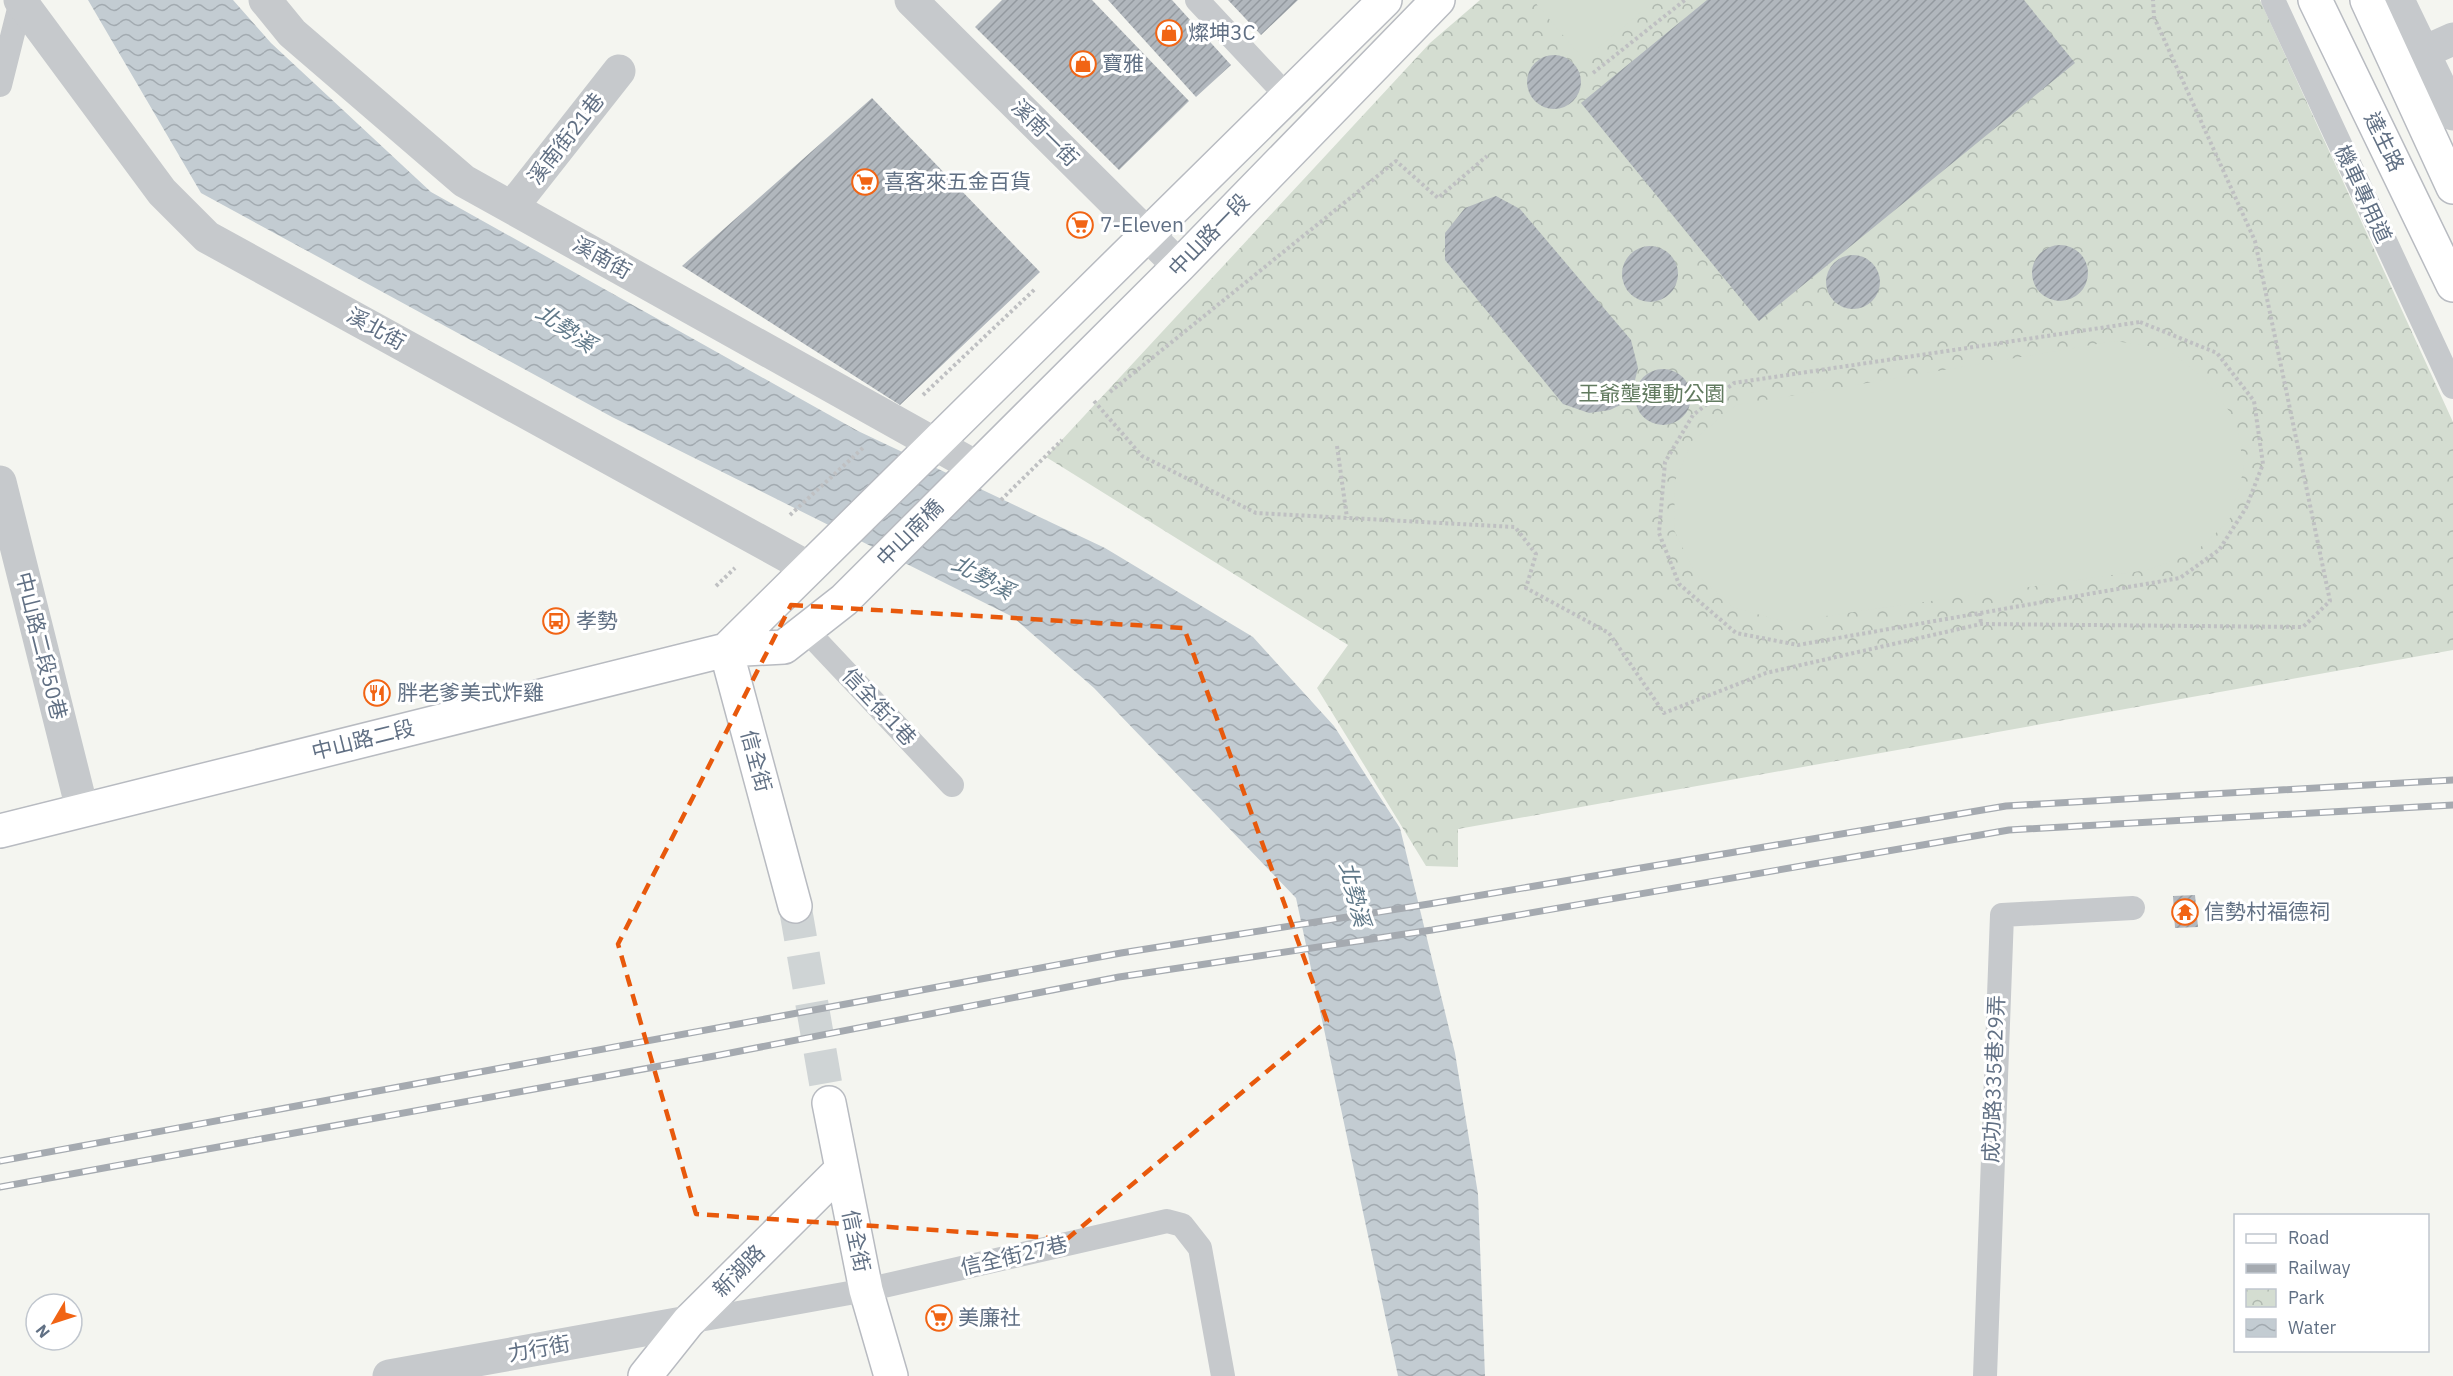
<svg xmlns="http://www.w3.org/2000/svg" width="2453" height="1376" font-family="'IBM Plex Sans','Noto Sans TC',sans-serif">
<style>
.park{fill:url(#park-crowns)}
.garden{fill:#d4ddd1}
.water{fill:url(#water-waves)}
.building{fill:url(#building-hatch)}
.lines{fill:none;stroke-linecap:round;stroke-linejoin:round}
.secondary-tunnel{stroke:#cfd4d5;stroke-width:33;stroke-dasharray:33 16;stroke-linecap:butt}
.secondary-casing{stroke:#b8bbc1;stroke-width:36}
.path{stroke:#bfc0c2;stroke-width:4;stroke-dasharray:3 3;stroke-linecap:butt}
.lane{stroke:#c6c9cc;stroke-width:24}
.street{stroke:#c6c9cc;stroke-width:33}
.secondary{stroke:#fff;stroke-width:33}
.rail-casing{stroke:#a5aab0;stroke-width:7}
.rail{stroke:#fff;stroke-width:4.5;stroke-dasharray:14;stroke-linecap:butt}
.marked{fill:none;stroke:#e8590c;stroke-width:4.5;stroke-dasharray:12 8;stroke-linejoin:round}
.labels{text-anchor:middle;stroke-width:6;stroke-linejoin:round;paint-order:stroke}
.poi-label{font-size:21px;fill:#617084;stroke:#fff;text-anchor:start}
.street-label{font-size:21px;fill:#617084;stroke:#fff}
.park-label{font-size:21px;fill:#627b60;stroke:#fff}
.water-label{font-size:22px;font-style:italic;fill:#617989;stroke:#fff}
</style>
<defs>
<pattern id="park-crowns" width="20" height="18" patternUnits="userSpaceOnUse" patternTransform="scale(1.5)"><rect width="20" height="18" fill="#d4ddd1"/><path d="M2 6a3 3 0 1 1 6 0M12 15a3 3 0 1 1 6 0" fill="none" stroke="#afb8af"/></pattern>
<pattern id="water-waves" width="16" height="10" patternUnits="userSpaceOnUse" patternTransform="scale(1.5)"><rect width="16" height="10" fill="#c3ccd2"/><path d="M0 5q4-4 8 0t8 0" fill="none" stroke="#a2aab0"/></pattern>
<pattern id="building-hatch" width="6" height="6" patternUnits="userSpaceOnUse" patternTransform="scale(1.5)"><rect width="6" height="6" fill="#b1b7bd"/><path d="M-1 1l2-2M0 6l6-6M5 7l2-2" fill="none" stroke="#93999f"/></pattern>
</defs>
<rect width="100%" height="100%" fill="#f4f5f0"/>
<path class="park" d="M1480 0H2260L2453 422V650L1458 829V867L1426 866 1317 688 1348 645 1046 457 1430 43Z"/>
<path class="garden" d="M1533 0H1655L1584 60Z
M2115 341 2167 349 2204 378 2236 420 2244 469 2229 521 2194 553 2147 570 1784 622 1733 607 1695 573 1674 530 1675 481 1692 441 1736 405Z"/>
<path class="water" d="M88 0H233L271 43 431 192 858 431 1105 548 1253 637 1334 726 1400 828 1455 1053 1478 1194 1485 1376H1398L1296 898 1094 688 1013 617 612 417 201 193Z"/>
<path class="building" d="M1002 0H1092L1189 101 1119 170 975 27Z
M1108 0H1172L1231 65 1196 97Z
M1228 0H1298L1261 35Z
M1707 0H2024L2075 63 1759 321 1581 103Z
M1527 82a27 27 0 1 1 54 0a27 27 0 1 1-54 0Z
M872 98 1040 272 900 405 682 266Z
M1496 196 1520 209 1631 340 1638 368 1630 400 1610 410 1589 413 1563 404 1445 260V233L1465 208Z
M2032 273a28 28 0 1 1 56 0a28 28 0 1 1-56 0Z
M1622 274a28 28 0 1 1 56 0a28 28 0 1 1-56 0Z
M1826 282a27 27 0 1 1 54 0a27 27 0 1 1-54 0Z
M1635 397a28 28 0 1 1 56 0a28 28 0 1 1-56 0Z
M2195 895 2198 927 2175 928 2173 896Z"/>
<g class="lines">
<path class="secondary-tunnel" d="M795 906 829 1103"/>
<g class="secondary-casing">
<path id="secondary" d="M2315 0 2453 285
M2367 0 2453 187
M726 650 1385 0
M726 650 795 906
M0 831 726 650 784 647 844 600 1179 266 1438 0
M829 1103 866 1290 891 1376
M645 1376 688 1322 840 1171"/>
</g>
<path class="path" d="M1593 73 1685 0
M2140 322 2217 353 2254 401 2263 464 2246 508 2219 550 2180 578 1798 645 1736 633 1679 584 1659 533 1665 462 1693 415 1734 383Z
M1110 392 1396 161 1438 198 1487 156
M923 395 1035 289
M1094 401 1142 456 1256 513 1515 527 1536 554 1526 588 1609 633 1664 713 1766 673 1981 624 2303 627 2330 601 2255 241 2154 17 2153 0
M1337 446 1347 518
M1001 500 1062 440
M790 515 864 447
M716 586 735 568
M1980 613 1981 624"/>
<path class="lane" d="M1197 0 1287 96
M2273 0 2453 387
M0 85 21 1
M806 630 952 785
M688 1322 866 1290 1167 1221 1182 1225 1200 1248 1223 1376
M1985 1376 2002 915 2133 908"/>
<path class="street" d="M20 0 162 192 207 237 809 568
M265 0 292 33 464 181 976 467
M911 0 1179 266
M2398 0 2453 114
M2424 52 2453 39
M512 207 619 71
M0 482 82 809
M389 1376 688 1322"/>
<use href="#secondary" class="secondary"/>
<g class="rail-casing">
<path id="rail" d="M0 1161 1121 953 1429 904 2006 806 2453 780
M0 1187 720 1055 1119 977 1432 930 2009 830 2453 805"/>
</g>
<use href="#rail" class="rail"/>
</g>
<path class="marked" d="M791 605 1184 628 1327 1021 1067 1239 696 1214 618 944Z"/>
<defs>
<g id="shop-ring" transform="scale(1.35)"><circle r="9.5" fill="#fff" stroke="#f16414" stroke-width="1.5"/><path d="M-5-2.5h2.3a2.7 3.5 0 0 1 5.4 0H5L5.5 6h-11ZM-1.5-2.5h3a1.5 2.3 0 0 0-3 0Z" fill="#f16414"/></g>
<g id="supermarket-ring" transform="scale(1.35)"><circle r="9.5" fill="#fff" stroke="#f16414" stroke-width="1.5"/><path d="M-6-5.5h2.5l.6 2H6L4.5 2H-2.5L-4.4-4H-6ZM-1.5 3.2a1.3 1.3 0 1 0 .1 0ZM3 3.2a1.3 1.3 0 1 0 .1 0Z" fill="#f16414"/></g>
<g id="bus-ring" transform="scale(1.35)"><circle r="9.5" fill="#fff" stroke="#f16414" stroke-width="1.5"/><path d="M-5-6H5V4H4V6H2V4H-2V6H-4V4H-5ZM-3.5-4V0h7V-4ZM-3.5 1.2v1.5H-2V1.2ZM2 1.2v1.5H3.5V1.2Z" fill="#f16414"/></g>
<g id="restaurant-ring" transform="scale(1.35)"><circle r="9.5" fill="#fff" stroke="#f16414" stroke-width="1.5"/><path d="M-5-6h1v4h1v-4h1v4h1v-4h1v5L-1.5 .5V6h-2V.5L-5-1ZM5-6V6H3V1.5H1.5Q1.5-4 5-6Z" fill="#f16414"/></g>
<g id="temple-ring" transform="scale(1.35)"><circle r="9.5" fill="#fff" stroke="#f16414" stroke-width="1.5"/><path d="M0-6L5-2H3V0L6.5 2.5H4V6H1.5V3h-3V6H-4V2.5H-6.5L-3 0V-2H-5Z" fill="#f16414"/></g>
</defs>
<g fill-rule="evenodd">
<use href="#shop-ring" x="1169" y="33"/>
<use href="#shop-ring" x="1083" y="64"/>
<use href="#supermarket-ring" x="865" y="182"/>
<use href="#supermarket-ring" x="1080" y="225"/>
<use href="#bus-ring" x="556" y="621"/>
<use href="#restaurant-ring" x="377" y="693"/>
<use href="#temple-ring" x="2185" y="912"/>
<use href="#supermarket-ring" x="939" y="1318"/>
</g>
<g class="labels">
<g class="poi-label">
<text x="1188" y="40">燦坤3C</text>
<text x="1102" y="71">寶雅</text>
<text x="884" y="189">喜客來五金百貨</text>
<text x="1100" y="232">7-Eleven</text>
<text x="576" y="628">孝勢</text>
<text x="397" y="700">胖老爹美式炸雞</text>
<text x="2204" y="919">信勢村福德祠</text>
<text x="958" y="1325">美廉社</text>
</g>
<g class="street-label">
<text transform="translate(1045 133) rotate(45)" y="7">溪南一街</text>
<text transform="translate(566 139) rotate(-52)" y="7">溪南街21巷</text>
<text transform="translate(2384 142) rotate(64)" y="7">達生路</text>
<text transform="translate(2363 194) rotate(65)" y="7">機車專用道</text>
<text transform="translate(1209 235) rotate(-46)" y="7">中山路一段</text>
<text transform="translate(602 258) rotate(29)" y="7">溪南街</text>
<text transform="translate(376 329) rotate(29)" y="7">溪北街</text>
<text transform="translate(910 533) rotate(-45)" y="7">中山南橋</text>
<text transform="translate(41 646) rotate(76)" y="7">中山路二段50巷</text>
<text transform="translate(879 707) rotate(47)" y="7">信全街1巷</text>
<text transform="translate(363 740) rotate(-14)" y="7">中山路二段</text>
<text transform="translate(756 761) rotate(75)" y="7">信全街</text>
<text transform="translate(1994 1079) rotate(-88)" y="7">成功路335巷29弄</text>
<text transform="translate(856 1241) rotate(78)" y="7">信全街</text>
<text transform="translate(1014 1256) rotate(-13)" y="7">信全街27巷</text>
<text transform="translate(739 1271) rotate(-45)" y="7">新湖路</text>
<text transform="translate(539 1349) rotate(-10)" y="7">力行街</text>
</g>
<g class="park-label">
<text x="1652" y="401">王爺壟運動公園</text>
</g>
<g class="water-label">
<text transform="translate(566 328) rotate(35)" y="8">北勢溪</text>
<text transform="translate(983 577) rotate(29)" y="8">北勢溪</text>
<text transform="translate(1355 894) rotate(76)" y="8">北勢溪</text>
</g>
</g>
<rect x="2234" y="1214" width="195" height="138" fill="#ffffff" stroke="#c0c6ce" stroke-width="1.5"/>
<rect x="2246" y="1234" width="30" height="9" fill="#ffffff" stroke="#c0c6ce" stroke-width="1.5"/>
<text x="2288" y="1244" font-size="18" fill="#617084">Road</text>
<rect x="2246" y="1264" width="30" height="9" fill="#a5aab0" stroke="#c0c6ce" stroke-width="1.5"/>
<text x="2288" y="1274" font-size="18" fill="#617084">Railway</text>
<rect x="2246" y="1289" width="30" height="18" fill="url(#park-crowns)" stroke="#c0c6ce" stroke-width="1.5"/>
<text x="2288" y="1304" font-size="18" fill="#617084">Park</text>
<rect x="2246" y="1319" width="30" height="18" fill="url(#water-waves)" stroke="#c0c6ce" stroke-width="1.5"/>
<text x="2288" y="1334" font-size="18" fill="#617084">Water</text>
<g transform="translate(54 1322) rotate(231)"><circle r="28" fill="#ffffff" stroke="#c0c6ce" stroke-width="1.5"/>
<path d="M0-4.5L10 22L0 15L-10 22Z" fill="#f16414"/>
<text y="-9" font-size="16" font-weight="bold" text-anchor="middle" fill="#617084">N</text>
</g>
</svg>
